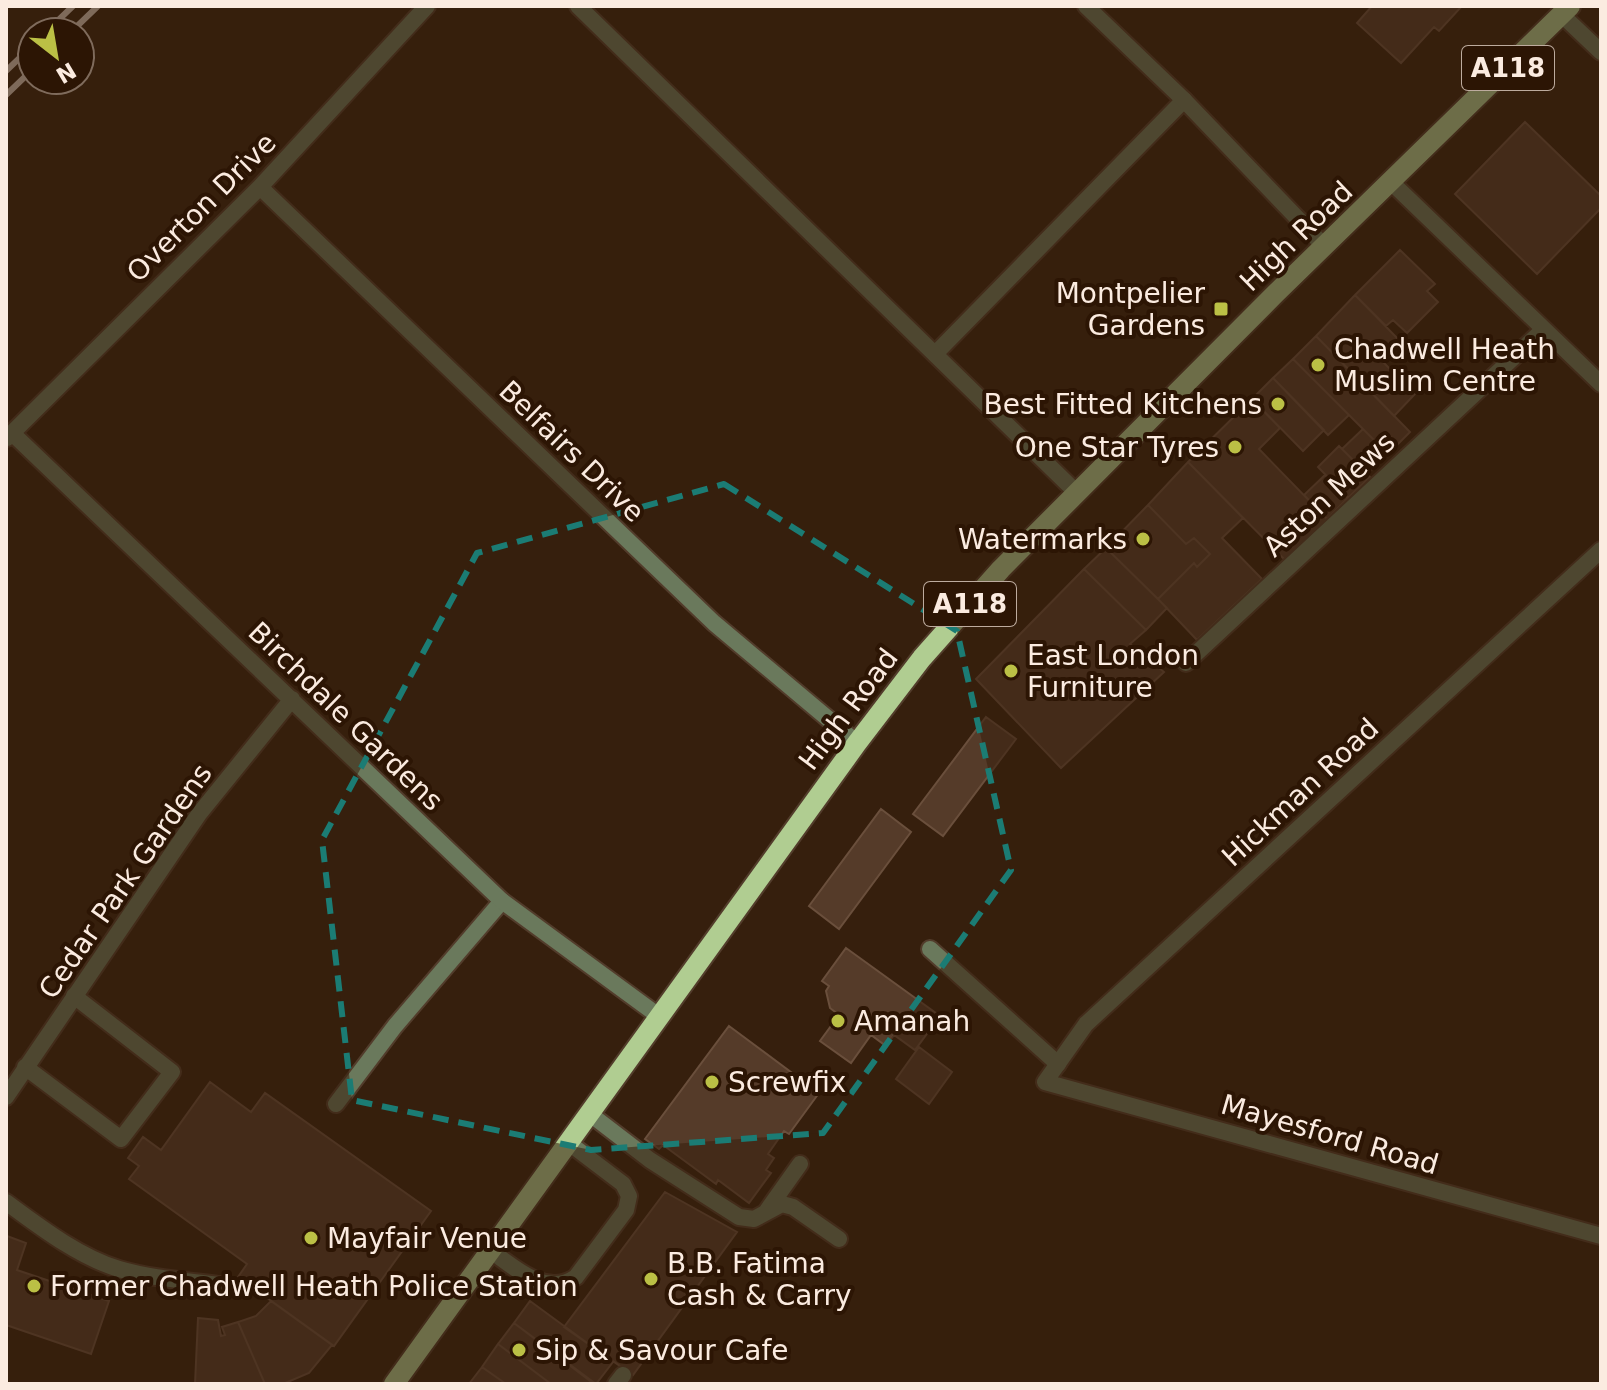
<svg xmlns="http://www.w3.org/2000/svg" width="1607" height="1390" font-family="'DejaVu Sans',sans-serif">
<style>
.building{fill:#553b29;stroke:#6a4f3c;stroke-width:2}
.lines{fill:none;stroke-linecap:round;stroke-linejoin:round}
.service-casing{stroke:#523c2b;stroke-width:20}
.minor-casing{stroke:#523c2b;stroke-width:20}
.primary-casing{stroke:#523c2b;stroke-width:24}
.service{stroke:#6a795c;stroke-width:16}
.minor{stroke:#6a795c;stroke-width:16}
.primary{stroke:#b0cd91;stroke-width:20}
.rail{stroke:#d6c5b9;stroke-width:6}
.marked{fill:none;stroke:#1b7c74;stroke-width:6;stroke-dasharray:16 10;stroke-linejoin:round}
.poi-dot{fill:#bbc045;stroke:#2c1504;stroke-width:3}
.labels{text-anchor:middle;stroke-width:8;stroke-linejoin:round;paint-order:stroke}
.shield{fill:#2c1504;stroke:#bdab9e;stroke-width:2}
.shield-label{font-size:26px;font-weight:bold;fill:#fbebe0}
.street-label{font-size:28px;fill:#fbebe0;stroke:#2c1504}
.poi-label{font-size:28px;fill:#fbebe0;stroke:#2c1504;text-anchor:start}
</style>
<rect width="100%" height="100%" fill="#361f0d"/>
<path class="building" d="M1372 6H1462L1439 31 1434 27 1401 63 1357 23Z
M1525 122 1601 196V208L1537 274 1455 194Z
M1400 250 1435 284 1427 291 1438 302 1407 333 1393 320 1386 326 1355 295Z
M1355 295 1400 341 1392 349 1386 343 1375 354 1415 394 1394 416 1316 336Z
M1316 336 1410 432 1388 454 1293 359Z
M1293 359 1349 415 1328 435 1273 378Z
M1273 378 1324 430 1303 451 1252 399Z
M1252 399 1280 428 1259 449 1327 519 1285 560 1188 462Z
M1363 429 1388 454 1367 474 1342 449Z
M1339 446 1370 477 1348 498 1318 467Z
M1188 462 1243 518 1222 538 1262 579 1197 640 1158 599 1194 563 1197 567 1210 554 1194 538 1186 544 1148 505Z
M1325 475 1348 498 1327 519 1304 495Z
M1148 505 1186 544 1194 538 1210 554 1197 567 1194 563 1158 599 1106 548Z
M1106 548 1167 608 1146 630 1084 569Z
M1084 569 1146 630 1130 644 1164 672 1061 768 976 679Z
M986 717 1016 739 943 836 913 814Z
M881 809 911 832 839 929 809 906Z
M846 948 940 1016 915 1050 894 1035 886 1046 871 1035 851 1063 820 1041 839 1015 830 1008 826 991 829 986 822 981Z
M729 1026 819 1093 789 1134 784 1131 768 1154 774 1158 766 1170 771 1173 749 1203 718 1180 716 1184 663 1145 659 1149 645 1139Z
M919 1047 952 1072 929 1104 896 1079Z
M210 1082 251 1112 265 1093 431 1211 334 1346 238 1277 247 1264 129 1179 139 1166 128 1158 143 1137 161 1150Z
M665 1192 737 1232 633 1375 564 1327Z
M7 1236 26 1243 17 1270 109 1301 91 1354 6 1325Z
M271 1301 332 1345 309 1373 283 1384H265L238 1322 256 1316Z
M530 1301 613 1362 596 1384 514 1323Z
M198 1318 218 1320 221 1336 225 1335 222 1327 238 1322 265 1384H195Z
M514 1323 594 1384H551L498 1344Z
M498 1344 551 1384H506L482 1367Z
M482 1367 506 1384H469Z"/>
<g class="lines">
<g class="service-casing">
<path id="service" d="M1562 15 1601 52
M935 354 1184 100
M1186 663 1543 330
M930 949 1058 1064
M25 1067 121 1139 172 1072 74 996
M336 1104 395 1026 502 901
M590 1114 650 1160 739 1217 754 1219 782 1204 793 1207 839 1239
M6 1202C40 1227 79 1257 119 1269 153 1279 190 1281 225 1286
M766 1212 800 1164
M491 1251C515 1268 547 1298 576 1277L626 1210 629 1196 623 1184 569 1143
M616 1384 623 1375"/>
</g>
<g class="minor-casing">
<path id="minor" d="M578 6 1078 494
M1086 6 1184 100 1324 246
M1391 182 1601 384
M260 187 714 623 857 743
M12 433 502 901 660 1017
M7 438 260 187 427 6
M1601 550 1086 1024 1045 1082 1601 1236
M6 1097 199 814 292 699"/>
</g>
<g class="primary-casing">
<path id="primary" d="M394 1384 857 743 922 658 1001 569 1275 294 1570 6"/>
</g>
<use href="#service" class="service"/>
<use href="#minor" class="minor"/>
<use href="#primary" class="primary"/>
<path class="rail" d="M46 32 73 6
M71 32 98 6
M6 71 32 46
M6 95 32 70"/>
</g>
<path d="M0 0H1607V1390H0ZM724 484 957 631 1011 870 823 1133 591 1150 352 1100 322 840 477 553Z" fill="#361f0d" fill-opacity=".55" fill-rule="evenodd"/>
<path class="marked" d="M724 484 957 631 1011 870 823 1133 591 1150 352 1100 322 840 477 553Z"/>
<g class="poi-dot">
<rect x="1213" y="301" width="16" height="16" rx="4"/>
<circle cx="1318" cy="365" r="8"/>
<circle cx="1278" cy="404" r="8"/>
<circle cx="1235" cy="447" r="8"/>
<circle cx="1143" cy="539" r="8"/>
<circle cx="1011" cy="671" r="8"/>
<circle cx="838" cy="1021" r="8"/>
<circle cx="712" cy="1082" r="8"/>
<circle cx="311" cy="1238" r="8"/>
<circle cx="651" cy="1279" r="8"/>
<circle cx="34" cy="1286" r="8"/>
<circle cx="519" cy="1350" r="8"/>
</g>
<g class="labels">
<g class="shield">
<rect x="1462" y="46" width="92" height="44" rx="6"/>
<rect x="924" y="582" width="92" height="44" rx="6"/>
</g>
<g class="shield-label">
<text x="1508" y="77">A118</text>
<text x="970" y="613">A118</text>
</g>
<g class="street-label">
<text transform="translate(201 207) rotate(-45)" y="10">Overton Drive</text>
<text transform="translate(1296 236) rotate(-44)" y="10">High Road</text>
<text transform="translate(572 451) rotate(44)" y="10">Belfairs Drive</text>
<text transform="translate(1329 494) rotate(-43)" y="10">Aston Mews</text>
<text transform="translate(848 709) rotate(-53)" y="10">High Road</text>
<text transform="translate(346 716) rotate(44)" y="10">Birchdale Gardens</text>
<text transform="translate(1300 792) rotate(-43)" y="10">Hickman Road</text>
<text transform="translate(125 881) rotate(-55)" y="10">Cedar Park Gardens</text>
<text transform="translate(1330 1134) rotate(16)" y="10">Mayesford Road</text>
</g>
<g class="poi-label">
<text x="1205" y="303" text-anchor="end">Montpelier<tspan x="1205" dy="32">Gardens</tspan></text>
<text x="1334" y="359">Chadwell Heath<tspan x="1334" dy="32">Muslim Centre</tspan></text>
<text x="1262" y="414" text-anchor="end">Best Fitted Kitchens</text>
<text x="1219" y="457" text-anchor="end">One Star Tyres</text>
<text x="1127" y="549" text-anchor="end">Watermarks</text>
<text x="1027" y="665">East London<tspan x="1027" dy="32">Furniture</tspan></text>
<text x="854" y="1031">Amanah</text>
<text x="728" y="1092">Screwfix</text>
<text x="327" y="1248">Mayfair Venue</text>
<text x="667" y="1273">B.B. Fatima<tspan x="667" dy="32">Cash &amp; Carry</tspan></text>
<text x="50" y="1296">Former Chadwell Heath Police Station</text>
<text x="535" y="1360">Sip &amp; Savour Cafe</text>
</g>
</g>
<rect width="1607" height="1390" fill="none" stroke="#fbebe0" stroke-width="16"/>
<g transform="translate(56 56) rotate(149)"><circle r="38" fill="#2c1504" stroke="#7f6b5c" stroke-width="2"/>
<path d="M0-6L14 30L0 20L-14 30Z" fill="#bbc045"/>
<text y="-12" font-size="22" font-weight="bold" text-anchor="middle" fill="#fbebe0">N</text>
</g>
</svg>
